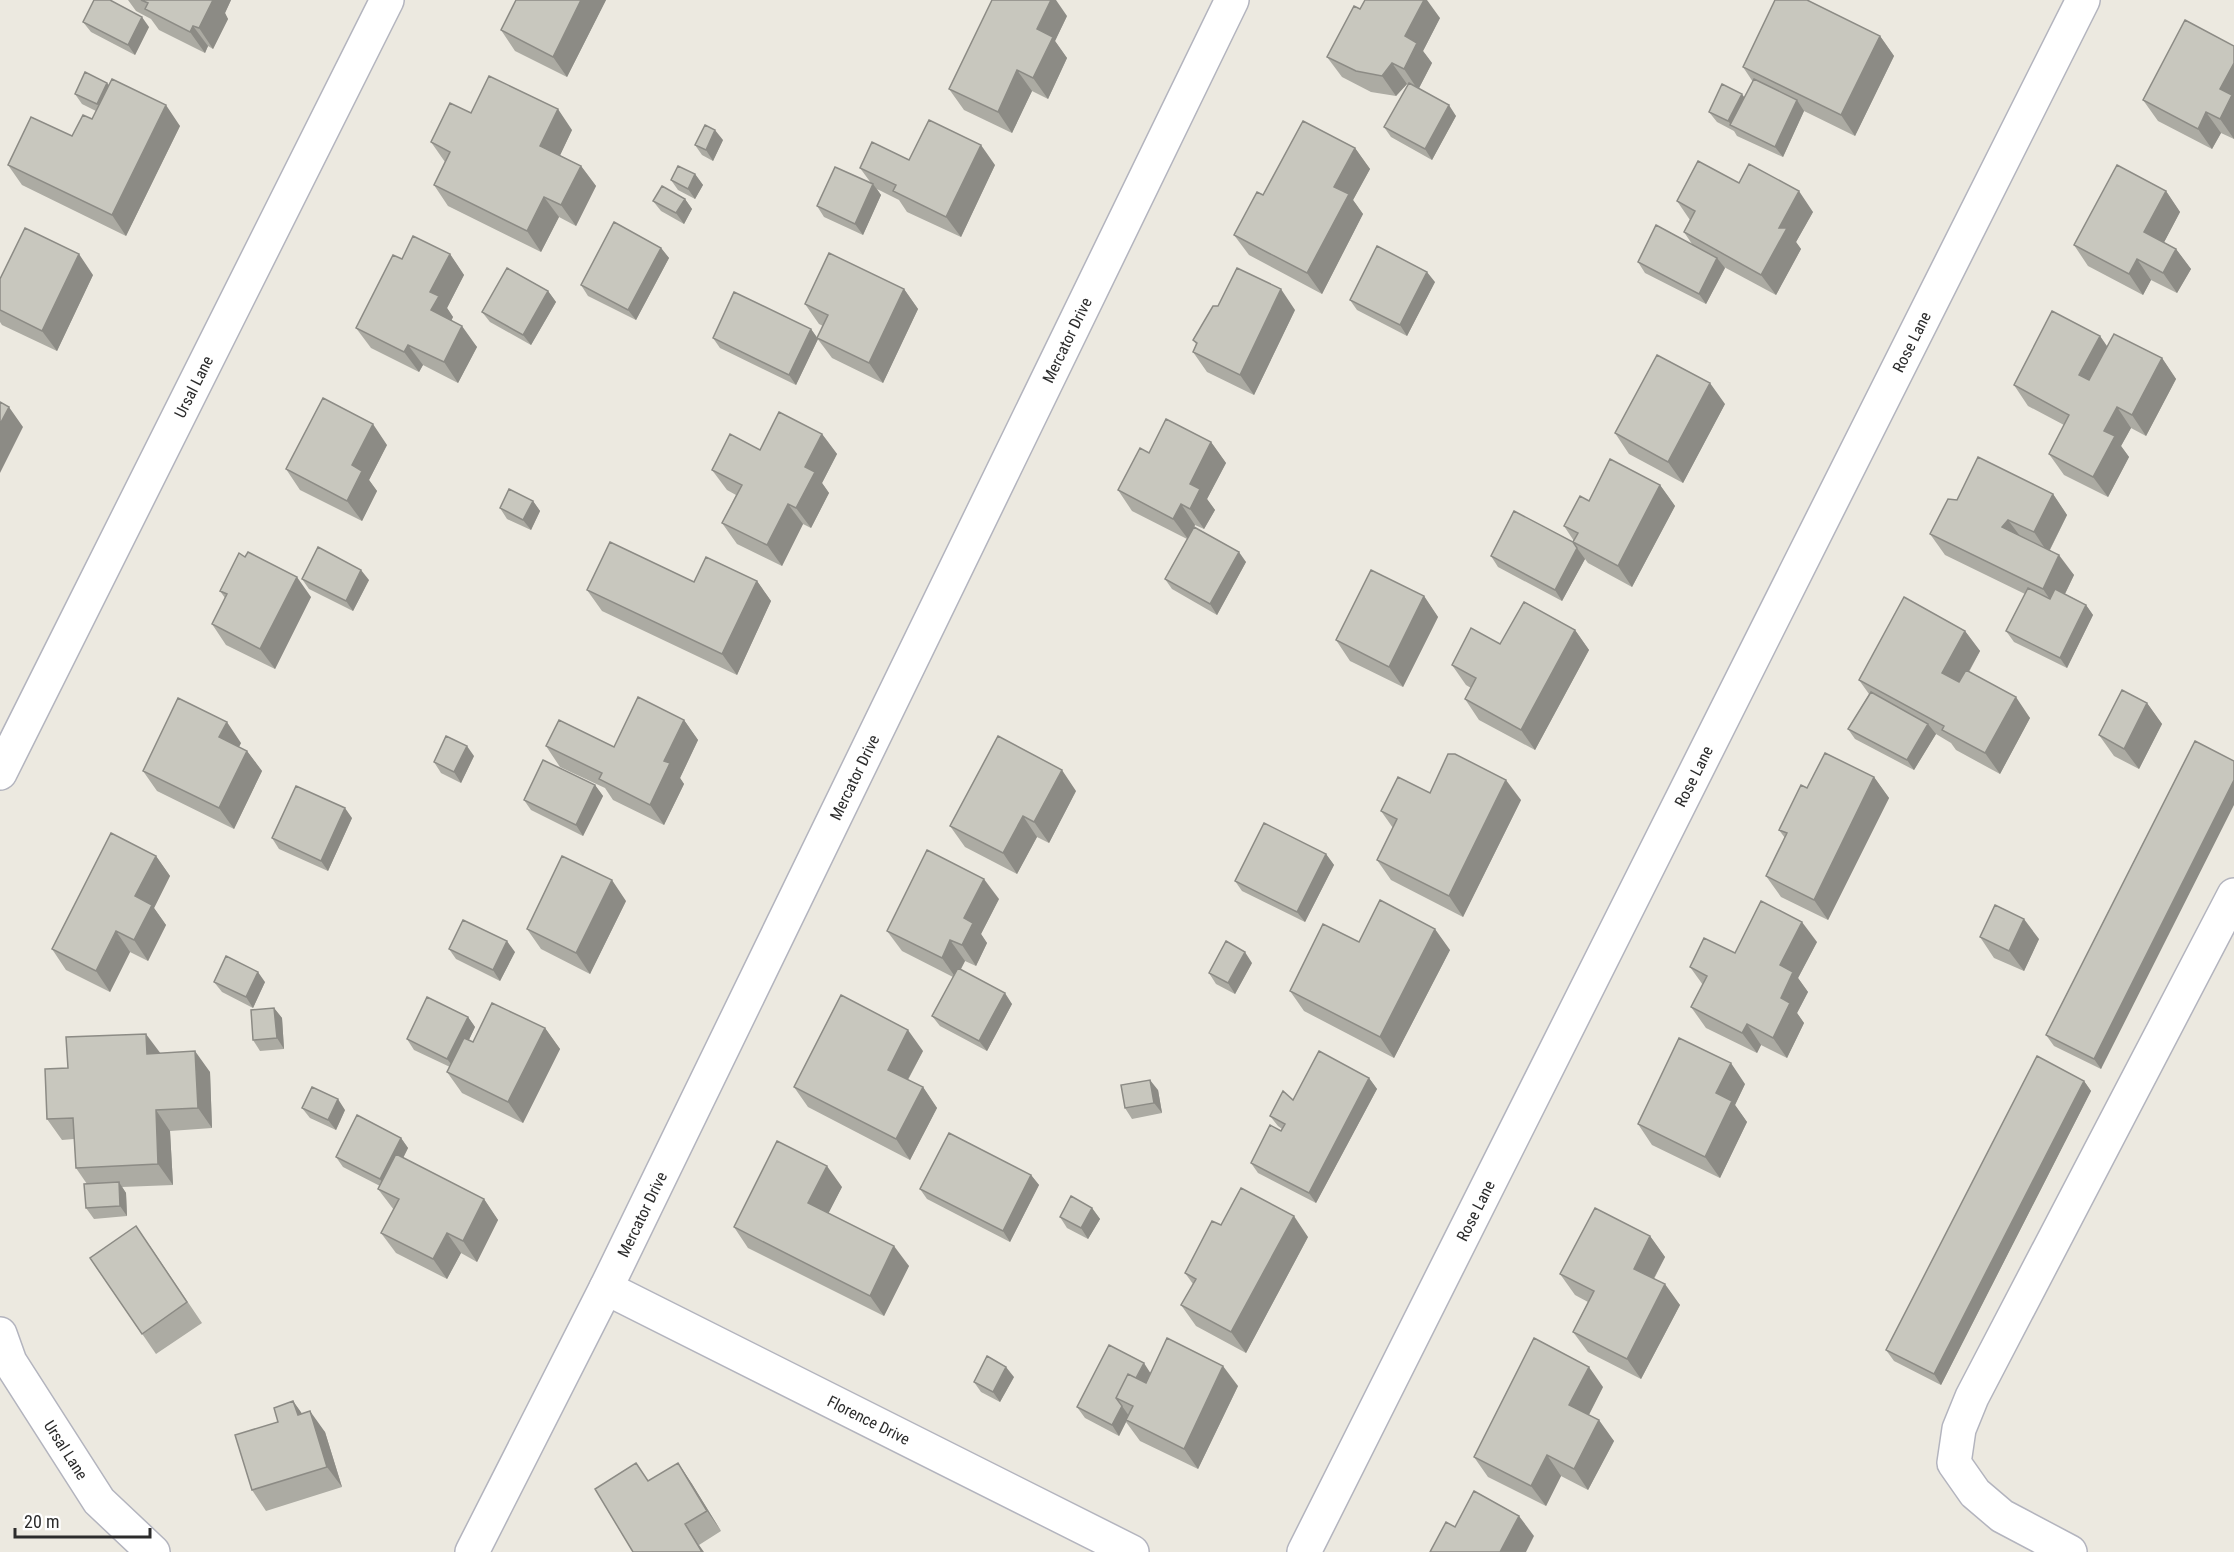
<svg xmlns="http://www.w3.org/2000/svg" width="2234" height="1552" font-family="'Roboto Condensed',sans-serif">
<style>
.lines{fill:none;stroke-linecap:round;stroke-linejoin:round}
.minor-casing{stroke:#b3b4be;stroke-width:36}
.minor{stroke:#fff;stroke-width:33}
.wall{fill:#acaba3}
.shaded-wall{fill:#8c8b85}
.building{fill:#c8c7be;stroke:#8c8b85;stroke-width:1.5}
.labels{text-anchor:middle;stroke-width:6;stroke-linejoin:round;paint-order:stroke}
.street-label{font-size:16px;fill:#2c2c2c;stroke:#fff}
</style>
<rect width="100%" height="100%" fill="#ece9e0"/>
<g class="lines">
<g class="minor-casing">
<g id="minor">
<path id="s1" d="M0 773 387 0"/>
<path id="s2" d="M606 1288 1132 1552"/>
<path id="s3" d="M0 1334 10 1362 99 1501 153 1552"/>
<path id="s4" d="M472 1552 606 1288 1232 0"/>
<path id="s5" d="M1304 1552 2083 0"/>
<path d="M2070 1552 2002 1516 1975 1493 1954 1463 1959 1429 1972 1397 2234 895"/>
</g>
</g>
<use href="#minor" class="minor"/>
</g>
<path class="wall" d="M128 0H231L225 13 228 19 213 49 208 46 205 53 159 30 151 19 136 11Z
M516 0H606L567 77 515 51 501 30Z
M1360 9 1440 18 1423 51 1432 63 1419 88 1456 116 1432 160 1391 137 1384 127 1408 85 1407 84 1396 96 1371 92 1342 77 1327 57Z
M1067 16 1055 41 1067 58 1048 99 1032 91 1012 133 964 110 949 89Z
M83 22 149 27 135 55 91 32Z
M1880 36 1894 56 1855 136 1804 111 1783 157 1737 136 1734 131 1717 122 1709 112 1745 98 1753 82 1743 67Z
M2234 46V139L2221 133 2212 149 2158 121 2143 100Z
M107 83 109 85 180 126 126 236 22 185 8 165 72 136 92 119 96 111 82 104 75 94Z
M471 113 572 130 560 155 581 166 596 186 576 226 559 217 541 252 448 206 434 185 445 162 431 142Z
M723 140 713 161 702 155 695 145Z
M1355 148 1370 169 1353 200 1363 214 1322 294 1249 255 1234 235 1263 195Z
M909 160 995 165 961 237 907 212 899 200 877 189 881 195 863 235 824 217 817 206 871 183 860 168Z
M695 174 703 185 695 199 678 190 671 180Z
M1739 183 1813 212 1796 242 1801 249 1776 295 1724 267 1725 268 1706 304 1645 273 1638 262 1692 244 1684 232 1690 220 1677 201Z
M2166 191 2180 212 2164 242 2176 249 2191 269 2177 293 2151 280 2143 295 2088 266 2074 245Z
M685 199 692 209 684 224 661 211 653 201Z
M661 248 669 258 636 320 588 296 581 285Z
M450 254 464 275 447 308 453 317 451 321 477 347 458 383 423 365 419 372 371 348 356 328 402 259Z
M93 275 57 351 2 325 0 322V279Z
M1435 282 1407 336 1357 310 1350 300Z
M904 289 918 309 883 383 832 358 817 338 823 326 819 324 805 304Z
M548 291 556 302 531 345 490 322 482 312Z
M1295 310 1254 395 1207 372 1193 352 1196 344 1193 340Z
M811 329 818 339 796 385 720 348 713 338Z
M2100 336 2107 346 2162 358 2176 379 2146 436 2131 428 2121 446 2129 457 2108 497 2064 475 2049 454 2064 425 2028 406 2014 385Z
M1725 404 1683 483 1629 454 1615 433Z
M822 434 837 454 822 483 829 493 811 528 803 524 782 566 737 544 722 523 736 495 727 490 712 470 760 450Z
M1211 442 1226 463 1207 499 1215 510 1204 529 1195 525 1194 527 1246 562 1217 615 1172 589 1165 579 1187 539 1132 511 1118 490 1149 453Z
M387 445 369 480 377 491 362 521 300 490 286 469Z
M1660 485 1675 506 1632 587 1588 563 1585 559 1562 601 1498 567 1491 556 1573 542 1574 541 1564 526 1589 501Z
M2053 494 2067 515 2050 550 2074 575 2065 594 2086 605 2093 615 2067 668 2014 642 2006 631 2025 594 1945 555 1930 534 1957 500Z
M533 501 540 511 531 530 507 519 500 508Z
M302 579 369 580 353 611 309 589Z
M757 581 771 601 737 675 602 611 587 590 694 582Z
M220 591 311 597 275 669 226 645 212 624 225 598Z
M1424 596 1438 617 1403 687 1350 661 1336 640Z
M1575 630 1589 650 1535 750 1479 720 1465 699 1471 688 1466 685 1452 665 1500 644Z
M1965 631 1980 651 1969 672 2030 718 2000 774 1956 750 1951 743 1936 734 1914 770 1855 739 1848 729 1869 694 1859 680Z
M2147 703 2162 724 2139 769 2114 756 2099 735Z
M684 720 698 740 680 778 684 784 664 825 613 800 605 788 560 767 546 746 614 747Z
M2195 741 2101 1069 2054 1046 2046 1035Z
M241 743 239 747 247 751 262 771 234 829 157 791 143 771Z
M474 756 461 783 441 773 434 762Z
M1874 777 1889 798 1828 920 1781 897 1766 876 1785 838 1779 830 1807 788Z
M595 785 603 796 583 836 531 810 524 800Z
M1076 791 1049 843 1037 837 1017 874 965 847 950 826Z
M1430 793 1521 800 1463 917 1391 880 1377 860 1393 828 1381 811Z
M352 818 328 871 279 849 272 838Z
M1326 854 1334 865 1305 922 1242 891 1235 881Z
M156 856 170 876 154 908 166 925 148 961 130 952 110 992 66 970 52 949Z
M999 899 981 934 987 943 976 966 965 961 961 969 1012 1004 987 1051 940 1026 932 1016 953 977 902 951 887 931Z
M626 901 590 974 541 949 527 929Z
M1980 937 2039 939 2024 971 1994 958Z
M1359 942 1450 950 1394 1058 1304 1011 1290 991Z
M1817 942 1798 978 1808 992 1797 1013 1804 1023 1787 1058 1761 1045 1757 1053 1706 1028 1691 1007 1703 985 1690 967 1735 953Z
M449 949 515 952 500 981 456 959Z
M1252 963 1235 994 1216 984 1209 973Z
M214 982H265L253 1008 222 992Z
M274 1008 282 1018 284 1049 260 1051 253 1040Z
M468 1017 475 1027 469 1040 473 1042 545 1028 560 1049 523 1123 462 1093 447 1072 450 1067 414 1050 407 1039Z
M923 1051 908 1080 923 1087 937 1108 910 1160 808 1107 794 1087Z
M160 1053 210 1072 212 1128 170 1131 173 1185 122 1187 126 1193 127 1216 94 1219 86 1208 87 1184 76 1168 74 1139 62 1140 47 1119 68 1068Z
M1369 1078 1377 1089 1316 1203 1258 1173 1251 1163 1282 1129 1278 1126 1270 1116 1293 1100Z
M2084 1081 2091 1091 1941 1385 1894 1361 1886 1350Z
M1745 1084 1735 1105 1747 1122 1720 1178 1652 1145 1638 1124Z
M1158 1090 1162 1113 1132 1119 1125 1108Z
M302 1108 345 1110 336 1130 310 1118Z
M401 1138 408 1148 403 1158 484 1199 498 1220 477 1262 461 1253 447 1279 396 1253 381 1233 394 1210 378 1189 380 1186 343 1167 336 1157Z
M1031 1175 1039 1185 1010 1242 927 1199 920 1189Z
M842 1187 828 1213 909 1266 884 1316 748 1248 734 1227Z
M1092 1208 1100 1219 1088 1239 1067 1228 1060 1217Z
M1221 1225 1308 1237 1246 1353 1196 1326 1181 1305 1193 1284 1185 1273Z
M1650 1236 1665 1257 1654 1279 1680 1305 1641 1379 1588 1352 1573 1332 1588 1302 1575 1295 1560 1274Z
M150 1246 202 1323 156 1354 90 1258Z
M1151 1372 1238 1386 1198 1469 1140 1441 1126 1422 1119 1436 1085 1418 1077 1407Z
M1014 1377 1000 1402 981 1392 974 1382Z
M1603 1387 1589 1415 1614 1441 1588 1490 1561 1476 1546 1506 1488 1477 1474 1457Z
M293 1401 302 1414 325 1432 342 1487 266 1511 252 1490 278 1422Z
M678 1463 692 1484 721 1531 699 1545 649 1481Z"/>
<path class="shaded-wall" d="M212 0H231L225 13 228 19 213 49 199 28Z
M581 0H606L567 77 553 57Z
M1051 0H1056L1067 16 1055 41 1067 58 1048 99 1033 78 1037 29Z
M1424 0H1427L1440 18 1423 51 1432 63 1418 90 1404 69 1405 36Z
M142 17 149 27 135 55 128 45Z
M193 26 208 46 205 53 190 32Z
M1880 36 1894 56 1855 136 1841 115Z
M1392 63 1407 84 1396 96 1382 76Z
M2234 63V139L2220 119V89Z
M1017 70 1032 91 1012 133 998 112Z
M107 83 114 93 105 114 97 104Z
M1742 94 1749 104 1732 126 1728 121Z
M1797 100 1804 111 1783 157 1775 147Z
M166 105 180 126 126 236 112 215Z
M1449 105 1456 116 1432 160 1425 149Z
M558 109 572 130 555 166 540 146Z
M2206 112 2221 133 2212 149 2198 129Z
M715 130 723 140 713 161 706 150Z
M981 145 995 165 961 237 946 217Z
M1355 148 1370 169 1353 200 1363 214 1322 294 1307 273 1334 187Z
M581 166 596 186 576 226 561 205Z
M695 174 703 185 695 199 688 189Z
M873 184 881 195 863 235 855 224Z
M1799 191 1813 212 1796 242 1801 249 1776 295 1761 275 1779 228Z
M2166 191 2180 212 2159 252 2144 232Z
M544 197 559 217 541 252 527 231Z
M685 199 692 209 684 224 676 213Z
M661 248 669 258 636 320 628 310Z
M2176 249 2191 269 2177 293 2163 273Z
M79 254 93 275 57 351 42 331Z
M450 254 464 275 447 308 453 317 446 331 431 310 430 292Z
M1717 258 1725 268 1706 304 1699 294Z
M2137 259 2151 280 2143 295 2129 274Z
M1427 272 1435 282 1407 336 1400 325Z
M904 289 918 309 883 383 869 363Z
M1281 289 1295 310 1254 395 1240 375Z
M548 291 556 302 531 345 523 335Z
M462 326 477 347 458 383 444 362Z
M811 329 818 339 796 385 789 375Z
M2100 336 2114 357 2094 396 2079 375Z
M408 345 423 365 419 372 404 352Z
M2162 358 2176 379 2146 436 2132 415Z
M1710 383 1725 404 1683 483 1668 462Z
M9 407 23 427 0 473V424Z
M2117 407 2131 428 2121 446 2129 457 2108 497 2093 477 2104 431Z
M373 424 387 445 369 480 377 491 362 521 347 501 352 465Z
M822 434 837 454 822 483 829 493 811 528 796 508 805 467Z
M1211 442 1226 463 1207 499 1215 510 1204 529 1190 509V484Z
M1660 485 1675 506 1632 587 1618 566Z
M2053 494 2067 515 2048 553 2034 532Z
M533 501 540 511 531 530 523 520Z
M788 504 803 524 782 566 767 545Z
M1181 504 1195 525 1188 539 1173 519Z
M2008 520 2023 540 2002 527Z
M1577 548 1585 559 1562 601 1555 590Z
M1239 552 1246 562 1217 615 1210 604Z
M2059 555 2074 575 2057 610 2043 589Z
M361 570 369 580 353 611 346 601Z
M297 577 311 597 275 669 260 649Z
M757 581 771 601 737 675 722 654Z
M1424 596 1438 617 1403 687 1389 667Z
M2086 605 2093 615 2067 668 2060 658Z
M1575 630 1589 650 1535 750 1521 730Z
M1965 631 1980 651 1956 694 1942 673Z
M2016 697 2030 718 2000 774 1985 753Z
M2147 703 2162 724 2139 769 2124 749Z
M684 720 698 740 680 778 684 784 664 825 650 805 664 761Z
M227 722 241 743 233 758 219 737Z
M1928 724 1936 734 1914 770 1907 760Z
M467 746 474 756 461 783 454 772Z
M247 751 262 771 234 829 219 808Z
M1062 770 1076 791 1049 843 1034 822Z
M1874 777 1889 798 1828 920 1814 900Z
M1506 780 1521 800 1463 917 1449 896Z
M2234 780V805L2101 1069 2094 1059Z
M595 785 603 796 583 836 576 825Z
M345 808 352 818 328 871 321 861Z
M1023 816 1037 837 1017 874 1003 853Z
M1326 854 1334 865 1305 922 1297 912Z
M156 856 170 876 154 908 166 925 148 961 134 940 135 896Z
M984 879 999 899 981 934 987 943 976 966 962 945 964 918Z
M612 880 626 901 590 974 576 953Z
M2024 919 2039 939 2024 971 2009 951Z
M1802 922 1817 942 1798 978 1808 992 1797 1013 1804 1023 1787 1058 1773 1038 1781 998 1780 965Z
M1435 929 1450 950 1394 1058 1380 1037Z
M116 931 130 952 110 992 96 971Z
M950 940 965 961 956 978 942 958Z
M507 941 515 952 500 981 493 970Z
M1245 952 1252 963 1235 994 1228 983Z
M258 972 265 982 253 1008 246 997Z
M1005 993 1012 1004 987 1051 979 1041Z
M274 1008 282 1018 284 1049 277 1038Z
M468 1017 475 1027 455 1069 447 1059Z
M1747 1024 1761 1045 1757 1053 1742 1033Z
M545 1028 560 1049 523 1123 508 1102Z
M908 1030 923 1051 902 1090 888 1070Z
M146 1034 161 1054H147Z
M195 1051 210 1072 212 1128 198 1108Z
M1731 1063 1745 1084 1735 1105 1747 1122 1720 1178 1705 1157 1716 1093Z
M1369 1078 1377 1089 1316 1203 1309 1193Z
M1150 1080 1158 1090 1162 1113 1154 1103Z
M2084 1081 2091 1091 1941 1385 1934 1374Z
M923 1087 937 1108 910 1160 896 1139Z
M338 1099 345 1110 336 1130 328 1120Z
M156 1110 170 1131 173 1185 158 1164Z
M401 1138 408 1148 387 1190 380 1179Z
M827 1166 842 1187 823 1224 808 1203Z
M1031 1175 1039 1185 1010 1242 1003 1231Z
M119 1182 126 1193 127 1216 120 1206Z
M484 1199 498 1220 477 1262 463 1241Z
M1092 1208 1100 1219 1088 1239 1081 1228Z
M1294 1216 1308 1237 1246 1353 1231 1332Z
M447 1233 461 1253 447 1279 433 1259Z
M1650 1236 1665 1257 1648 1289 1634 1269Z
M894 1246 909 1266 884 1316 870 1296Z
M1665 1284 1680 1305 1641 1379 1627 1359Z
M1144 1363 1151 1374 1133 1406 1124 1402Z
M1223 1366 1238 1386 1198 1469 1184 1449Z
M1006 1367 1014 1377 1000 1402 993 1392Z
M1589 1367 1603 1387 1583 1426 1569 1405Z
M293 1401 308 1422 298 1415Z
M1122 1406 1129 1416 1119 1436 1112 1425Z
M310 1411 325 1432 342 1487 327 1467Z
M1599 1420 1614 1441 1588 1490 1574 1469Z
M1547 1455 1561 1476 1546 1506 1531 1486Z
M678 1463 692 1484 721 1531 707 1511Z
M1519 1516 1534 1536 1526 1552H1500Z
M685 1524 699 1545 704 1552H702Z"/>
<path class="building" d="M94 0H110L142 17 128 45 83 22Z
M141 0H213L199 28 193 26 190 32 145 9 148 3Z
M516 0H581L553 57 501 30Z
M992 0H1051L1037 29 1053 37 1033 78 1017 70 998 112 949 89Z
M1365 0H1424L1405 36 1417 43 1404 69 1392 63 1382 76 1356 71 1327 57 1354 6 1360 9Z
M1775 0H1807L1880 36 1841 115 1743 67Z
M2185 20 2234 46V63L2220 89 2232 95 2220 119 2206 112 2198 129 2143 100Z
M85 72 107 83 97 104 75 94Z
M489 76 558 109 540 146 581 166 561 205 544 197 527 231 434 185 450 152 431 142 450 103 471 113Z
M112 79 166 105 112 215 8 165 31 117 72 136 83 115 92 119Z
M1754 79 1797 100 1775 147 1730 125Z
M1409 83 1449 105 1425 149 1384 127Z
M1722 84 1742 94 1728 121 1709 112Z
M929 120 981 145 946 217 893 191 896 185 860 168 872 142 909 160Z
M1303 121 1355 148 1334 187 1349 194 1307 273 1234 235 1257 192 1263 195Z
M705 125 715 130 706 150 695 145Z
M1698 161 1739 183 1749 164 1799 191 1779 228H1787L1761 275 1684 232 1695 211 1677 201Z
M2117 165 2166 191 2144 232 2176 249 2163 273 2137 259 2129 274 2074 245Z
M678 166 695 174 688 189 671 180Z
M835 167 873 184 855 224 817 206Z
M662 186 685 199 676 213 653 201Z
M614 222 661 248 628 310 581 285Z
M1656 225 1717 258 1699 294 1638 262Z
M25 228 79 254 42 331 0 310V279Z
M413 236 450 254 430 292 439 296 431 310 462 326 444 362 408 345 404 352 356 328 393 255 402 259Z
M1377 246 1427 272 1400 325 1350 300Z
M829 253 904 289 869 363 817 338 828 315 805 304Z
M507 268 548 291 523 335 482 312Z
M1237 268 1281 289 1240 375 1193 352 1197 343 1193 340 1213 306H1218Z
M734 292 811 329 789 375 713 338Z
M2052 311 2100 336 2079 375 2089 380 2114 334 2162 358 2132 415 2117 407 2104 431 2115 436 2093 477 2049 454 2069 415 2014 385Z
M1657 355 1710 383 1668 462 1615 433Z
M323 398 373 424 352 465 362 471 347 501 286 469Z
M0 402 9 407 0 424Z
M779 412 822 434 805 467 815 472 796 508 788 504 767 545 722 523 742 485 712 470 730 434 760 450Z
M1166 419 1211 442 1190 484 1200 489 1190 509 1181 504 1173 519 1118 490 1140 448 1149 453Z
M1978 457 2053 494 2034 532 2008 520 2002 527 2059 555 2043 589 1930 534 1948 499 1957 500Z
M1610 459 1660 485 1618 566 1573 542 1578 533 1564 526 1580 496 1589 501Z
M509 489 533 501 523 520 500 508Z
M1514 511 1573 542 1577 548 1555 590 1491 556Z
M1194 527 1239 552 1210 604 1165 579Z
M610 542 694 582 706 557 757 581 722 654 587 590Z
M318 547 361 570 346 601 302 579Z
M248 552 297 577 260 649 212 624 227 594 220 591 239 553 245 557Z
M1371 570 1424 596 1389 667 1336 640Z
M2028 588 2050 599 2055 589 2086 605 2060 658 2006 631Z
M1904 597 1965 631 1942 673 1959 682 1966 670 2016 697 1985 753 1942 730 1944 726 1859 680Z
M1524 602 1575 630 1521 730 1465 699 1476 678 1452 665 1471 628 1500 644Z
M2122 690 2147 703 2124 749 2099 735Z
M1871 692 1928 724 1907 760 1848 729Z
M638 697 684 720 664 761 670 763 650 805 599 779 602 773 546 746 559 720 614 747Z
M178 698 227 722 219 737 247 751 219 808 143 771Z
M446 736 467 746 454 772 434 762Z
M998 736 1062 770 1034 822 1023 816 1003 853 950 826Z
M2195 741 2234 761V780L2094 1059 2046 1035Z
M1825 753 1874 777 1814 900 1766 876 1787 833 1779 830 1801 785 1807 788Z
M1448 754H1455L1506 780 1449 896 1377 860 1397 819 1381 811 1398 777 1430 793Z
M543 760 595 785 576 825 524 800Z
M296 786 345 808 321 861 272 838Z
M1264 823 1326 854 1297 912 1235 881Z
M111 833 156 856 135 896 152 905 134 940 116 931 96 971 52 949Z
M927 850 984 879 964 918 973 923 962 945 950 940 942 958 887 931Z
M562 856 612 880 576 953 527 929Z
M1380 900 1435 929 1380 1037 1290 991 1323 924 1359 942Z
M1761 901 1802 922 1780 965 1793 972 1781 998 1790 1003 1773 1038 1747 1024 1742 1033 1691 1007 1707 976 1690 967 1704 938 1735 953Z
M1995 905 2024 919 2009 951 1980 937Z
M463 920 507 941 493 970 449 949Z
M1226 941 1245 952 1228 983 1209 973Z
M226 956 258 972 246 997 214 982Z
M958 968 1005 993 979 1041 932 1016Z
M841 995 908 1030 888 1070 923 1087 896 1139 794 1087Z
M427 997 468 1017 447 1059 407 1039Z
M492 1003 545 1028 508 1102 447 1072 464 1038 473 1042Z
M274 1008 277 1038 253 1040 251 1010Z
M146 1034 147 1054 195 1051 198 1108 156 1110 158 1164 76 1168 73 1118 47 1119 45 1069 68 1068 66 1037Z
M1679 1038 1731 1063 1716 1093 1732 1101 1705 1157 1638 1124Z
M1319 1051 1369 1078 1309 1193 1251 1163 1270 1125 1281 1131 1285 1124 1270 1116 1283 1091 1293 1100Z
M2037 1056 2084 1081 1934 1374 1886 1350Z
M1150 1080 1154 1103 1125 1108 1121 1085Z
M312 1087 338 1099 328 1120 302 1108Z
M357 1115 401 1138 380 1179 336 1157Z
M949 1133 1031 1175 1003 1231 920 1189Z
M777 1141 827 1166 808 1203 894 1246 870 1296 734 1227Z
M396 1154 484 1199 463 1241 447 1233 433 1259 381 1233 399 1199 378 1189Z
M119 1182 120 1206 86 1208 84 1184Z
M1241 1188 1294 1216 1231 1332 1181 1305 1196 1279 1185 1273 1212 1221 1221 1225Z
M1071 1196 1092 1208 1081 1228 1060 1217Z
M1595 1208 1650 1236 1634 1269 1665 1284 1627 1359 1573 1332 1594 1291 1560 1274Z
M136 1226 187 1302 142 1334 90 1258Z
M1167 1338 1223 1366 1184 1449 1126 1420 1133 1406 1116 1398 1128 1374 1146 1383Z
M1534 1338 1589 1367 1569 1405 1599 1420 1574 1469 1547 1455 1531 1486 1474 1457Z
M1109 1345 1144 1363 1136 1378 1128 1374 1116 1398 1122 1406 1112 1425 1077 1407Z
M987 1356 1006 1367 993 1392 974 1382Z
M293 1401 298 1415 310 1411 327 1467 252 1490 235 1435 278 1422 274 1408Z
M636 1463 648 1481 678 1463 707 1511 685 1524 702 1552H633L595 1489Z
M1474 1491 1519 1516 1500 1552H1430L1446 1522 1455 1527Z"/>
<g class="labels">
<g class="street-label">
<text dy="6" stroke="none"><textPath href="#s4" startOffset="1350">Mercator Drive</textPath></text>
<text dy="6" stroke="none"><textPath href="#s5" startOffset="1354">Rose Lane</textPath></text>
<text dy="6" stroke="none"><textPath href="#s1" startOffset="432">Ursal Lane</textPath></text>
<text dy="6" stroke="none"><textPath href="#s5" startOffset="868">Rose Lane</textPath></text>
<text dy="6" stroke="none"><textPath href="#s4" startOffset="864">Mercator Drive</textPath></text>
<text dy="6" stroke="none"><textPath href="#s5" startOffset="382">Rose Lane</textPath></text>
<text dy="6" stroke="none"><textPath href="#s4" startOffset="378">Mercator Drive</textPath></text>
<text dy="6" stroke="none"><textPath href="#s2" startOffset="294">Florence Drive</textPath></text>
<text dy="6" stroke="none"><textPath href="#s3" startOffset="134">Ursal Lane</textPath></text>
</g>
</g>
<path d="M15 1528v9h135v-9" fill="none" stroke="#2c2c2c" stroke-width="3"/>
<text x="24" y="1528" font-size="18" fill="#2c2c2c" stroke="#ffffff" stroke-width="4.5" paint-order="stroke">20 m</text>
</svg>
